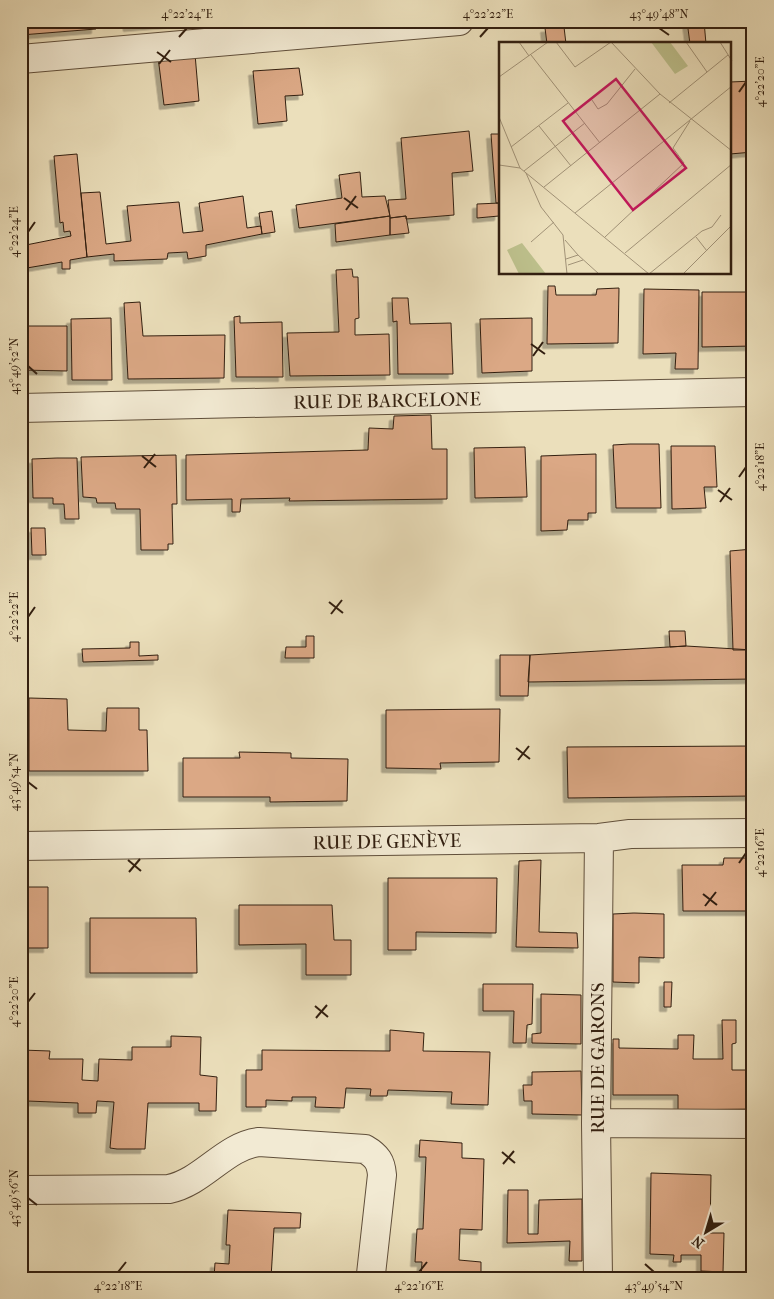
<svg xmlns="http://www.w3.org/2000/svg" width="774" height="1299" font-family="'IM FELL French Canon',serif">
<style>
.building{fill:#dba885;stroke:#321f10;filter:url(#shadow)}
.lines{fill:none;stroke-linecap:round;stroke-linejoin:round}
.minor-casing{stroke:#604f3b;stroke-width:30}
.minor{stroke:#f2ead3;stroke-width:28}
.ticks{fill:none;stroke:#321f10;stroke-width:2}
.labels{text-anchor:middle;stroke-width:4;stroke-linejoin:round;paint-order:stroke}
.street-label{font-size:19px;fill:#321f10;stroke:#f2ead3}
.inset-road{fill:none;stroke:#a19277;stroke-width:1}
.view{fill:#c2185b;fill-opacity:0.15;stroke:#c2185b;stroke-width:2.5}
.inset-edge{fill:none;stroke:#321f10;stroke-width:2.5}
.neatline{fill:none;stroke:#321f10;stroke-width:2}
.ticks-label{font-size:12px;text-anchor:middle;fill:#321f10}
</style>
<defs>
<filter id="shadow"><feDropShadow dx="-4.5" dy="4.5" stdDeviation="0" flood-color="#0004"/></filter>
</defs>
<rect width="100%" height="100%" fill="#ebdfbb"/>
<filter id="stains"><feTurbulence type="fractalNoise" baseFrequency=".004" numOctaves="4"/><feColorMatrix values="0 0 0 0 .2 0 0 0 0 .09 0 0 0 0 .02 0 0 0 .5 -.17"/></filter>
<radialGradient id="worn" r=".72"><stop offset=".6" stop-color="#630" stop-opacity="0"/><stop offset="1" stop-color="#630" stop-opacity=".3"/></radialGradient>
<path class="building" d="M21 21H96V29L21 35Z
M127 21H203L128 27Z
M687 21H704L706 44H690Z
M564 27 566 44H547L545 28Z
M195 54 199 101 164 105 158 57Z
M299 68 303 95 285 96 287 121 258 124 253 71Z
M753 81V152L730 154V82Z
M469 131 473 171 452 173 454 215 406 219V216L390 218 388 200 406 199 401 138Z
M491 134H500V203H496Z
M77 154 87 257 70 260V269H62V262L21 269V246L71 236 70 231 64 232 63 222 60 223 54 156Z
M360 172 362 197 385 196 390 216 299 228 296 205 342 198 339 175Z
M100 192 106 244 131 241 127 206 179 202 183 233 203 231 199 203 243 196 247 228 261 226 262 234 206 245V256L188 259 187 252 168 253 167 259 114 261V254L87 257 81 193Z
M500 203 499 216 477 218V204Z
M272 211 275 232 262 234 259 213Z
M390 216V235L336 242 335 224Z
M406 216 409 233 390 235V218Z
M352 269 353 277H358L359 318 355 319V335L389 334 390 375 290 376 287 333 339 332 336 270Z
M548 286H555L556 295H596L597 289 619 288 618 343 547 344Z
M644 289 699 290 698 369H675L676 353 643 354Z
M702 292H753V346L702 347Z
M392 298H408L410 324 451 323 453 374H398L397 321 393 322Z
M140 302 143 336 225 335 224 378 128 379 124 303Z
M240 316V323L282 322 283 377H236L234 317Z
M111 318 112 380H72L71 319Z
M532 318V371L482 373 480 319Z
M21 326H67V371L21 370Z
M431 415 432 449H447V499L289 501 290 498 241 499 240 512H232V499L186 500V455L368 450 369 428 393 429 394 416Z
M630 444H659L661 508H616L613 445Z
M671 446H715L717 487H704L706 508 672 509Z
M525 447 527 497 475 498 474 448Z
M596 454V513H588V520H568L567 530 541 531V456Z
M176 455 177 504H172L173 544H168V550H141L140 509H116L115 503H97L96 498 83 497 81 457Z
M57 458H77L79 519H65L64 504H53V498H33L32 459Z
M21 459H26L27 500 21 499Z
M31 528H45L46 555H32Z
M753 549V650H733L730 551Z
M669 631H685L686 646 670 647Z
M306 636H314V658H285L286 647H306Z
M130 642H139V656L158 655V660L83 662 82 649 130 648Z
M686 646 753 650V679L528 682 530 655Z
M500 655H530L528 696H500Z
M29 698 67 699 68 730 106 731 107 708H139V730H147L148 771H29Z
M500 709 499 762 440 763 441 769 386 768V710Z
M753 746V796L568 798 567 747Z
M239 752 291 753V758L348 759 347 801 270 802V797H183V758H240Z
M724 858H753V911H683L682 865H723Z
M541 860 539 932 577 933 578 948 516 947 519 861Z
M388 878H497L496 933 416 932V950H388Z
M21 887H48V948H21Z
M239 905H332L334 940H351V975H306V944L239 945Z
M634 913 664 914V958L639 957V983L613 982V914Z
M90 918H196L197 973H90Z
M664 982H672L671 1007H664Z
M483 984H533L532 1024 527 1025 526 1043H513L514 1011H483Z
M541 994 581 995V1044L532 1043V1034L541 1033Z
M722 1020H736V1043L732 1044V1070H753V1109L678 1110V1095H613V1039H619V1048L678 1049V1035H694L693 1059H723Z
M390 1030 424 1033 423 1051 490 1052 488 1105 451 1104 452 1092 388 1090 387 1096H370L371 1089 346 1088 344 1108 315 1107 316 1097H292V1101L266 1100V1107H246V1070H262V1050L390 1051Z
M171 1036 201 1037 200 1075 217 1077 216 1111H199V1103H148L145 1149H117L110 1148 114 1102 97 1101 96 1113H78V1103L27 1101 25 1148 21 1147V1050L50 1051 49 1059H83L82 1080 98 1081 99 1059 132 1060V1047H171Z
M581 1071 582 1115 532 1114V1101H524L523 1085H532V1072Z
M420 1140 462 1143V1158L484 1159 482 1230 460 1229 459 1260 481 1262V1278H421L422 1262H415L417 1229H423L426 1157H419Z
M651 1173 711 1175 710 1233H724L723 1272 701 1271V1255H681V1262H673L674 1255 650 1254Z
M508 1190H528V1234H538L539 1200 582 1199V1261H569L570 1241 507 1243Z
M228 1210 301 1213 300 1228H274L271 1278H214L215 1263 229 1264 230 1245H226Z
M726 1272H753V1278H726Z"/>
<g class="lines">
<g class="minor-casing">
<path id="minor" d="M21 59 459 21
M21 408 753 392
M21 846 599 838 630 834 753 833
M596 1123 753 1124
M21 1190 169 1189C203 1182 225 1146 259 1142L365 1149C377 1156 381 1162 382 1175L371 1274
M598 1278 596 1123 599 838"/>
</g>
<use href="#minor" class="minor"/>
</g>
<path class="ticks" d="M659 28 669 35M179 37 187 28M480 37 488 28M157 52 171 62M159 64 170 50M739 92 746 82M344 198 358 208M346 210 356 196M28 232 35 222M531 344 545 354M533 356 543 342M28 366 37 374M142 456 156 467M144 468 155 454M739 477 746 467M718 490 732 500M720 502 730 488M329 602 343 613M331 614 342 600M28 617 35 607M516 748 530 759M518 760 529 746M28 782 37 789M128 860 141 871M739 863 746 853M129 872 140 859M703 894 717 905M705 906 716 892M28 1002 35 993M315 1006 328 1017M316 1018 327 1005M502 1152 515 1163M503 1164 514 1151M28 1198 37 1205M645 1264 654 1272M118 1272 126 1262M419 1272 427 1262"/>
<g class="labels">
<g class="street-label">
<text transform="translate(387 400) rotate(-1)" y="7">RUE DE BARCELONE</text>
<text transform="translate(387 841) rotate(-1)" y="7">RUE DE GENÈVE</text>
<text transform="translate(597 1058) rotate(-90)" y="7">RUE DE GARONS</text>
</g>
</g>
<g transform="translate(499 42)">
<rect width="232" height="232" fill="#ebdfbb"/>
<path d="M152 0H171L189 24 176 32ZM23 201 47 232H20L8 208Z" fill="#bdc08c"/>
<path class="inset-road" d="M20 0 30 14M57 0 76 25 112 0M112 0 161 52 233 109M187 0 208 30M221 0 233 19M32 13 101 101M0 35 49 0M93 58 99 67 108 62 136 27M170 61 229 13M0 75 21 126 150 232M40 84 72 124M12 105 69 61M0 123 21 126M25 129 86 81M27 131 42 165 64 193 68 232M45 145 161 52M76 171 233 44M106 195 185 121 174 106 191 79M197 195 208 209M66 198 79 213M32 200 55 180M126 211 233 122M67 217 79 213 100 232M69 223 84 218M150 232 203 189 213 185 222 173M184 232 233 183"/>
<path class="view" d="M117 37 187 126 134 168 64 79Z"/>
<rect width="232" height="232" class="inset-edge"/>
</g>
<rect width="774" height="1299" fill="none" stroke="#ebdfbb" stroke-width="55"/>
<g transform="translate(706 1232) rotate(218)" stroke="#f2ead3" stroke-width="4" paint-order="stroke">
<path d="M0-4L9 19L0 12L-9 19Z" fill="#321f10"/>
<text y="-8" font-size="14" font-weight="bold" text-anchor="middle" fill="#321f10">N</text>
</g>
<rect x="28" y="28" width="718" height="1244" class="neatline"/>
<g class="ticks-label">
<text x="187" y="18">4°22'24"E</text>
<text x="488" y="18">4°22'22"E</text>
<text x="659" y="18">43°49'48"N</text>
<text transform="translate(760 82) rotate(-90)" y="4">4°22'20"E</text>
<text transform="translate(14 232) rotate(-90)" y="4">4°22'24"E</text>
<text transform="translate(14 366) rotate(-90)" y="4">43°49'52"N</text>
<text transform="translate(760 467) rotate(-90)" y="4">4°22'18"E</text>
<text transform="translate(14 617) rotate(-90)" y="4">4°22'22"E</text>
<text transform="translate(14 782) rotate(-90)" y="4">43°49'54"N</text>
<text transform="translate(760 853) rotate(-90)" y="4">4°22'16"E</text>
<text transform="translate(14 1002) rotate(-90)" y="4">4°22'20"E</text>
<text transform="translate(14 1198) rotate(-90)" y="4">43°49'56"N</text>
<text x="118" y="1290">4°22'18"E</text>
<text x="419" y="1290">4°22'16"E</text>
<text x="654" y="1290">43°49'54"N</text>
</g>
<rect width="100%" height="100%" filter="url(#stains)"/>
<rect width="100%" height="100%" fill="url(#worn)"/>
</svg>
